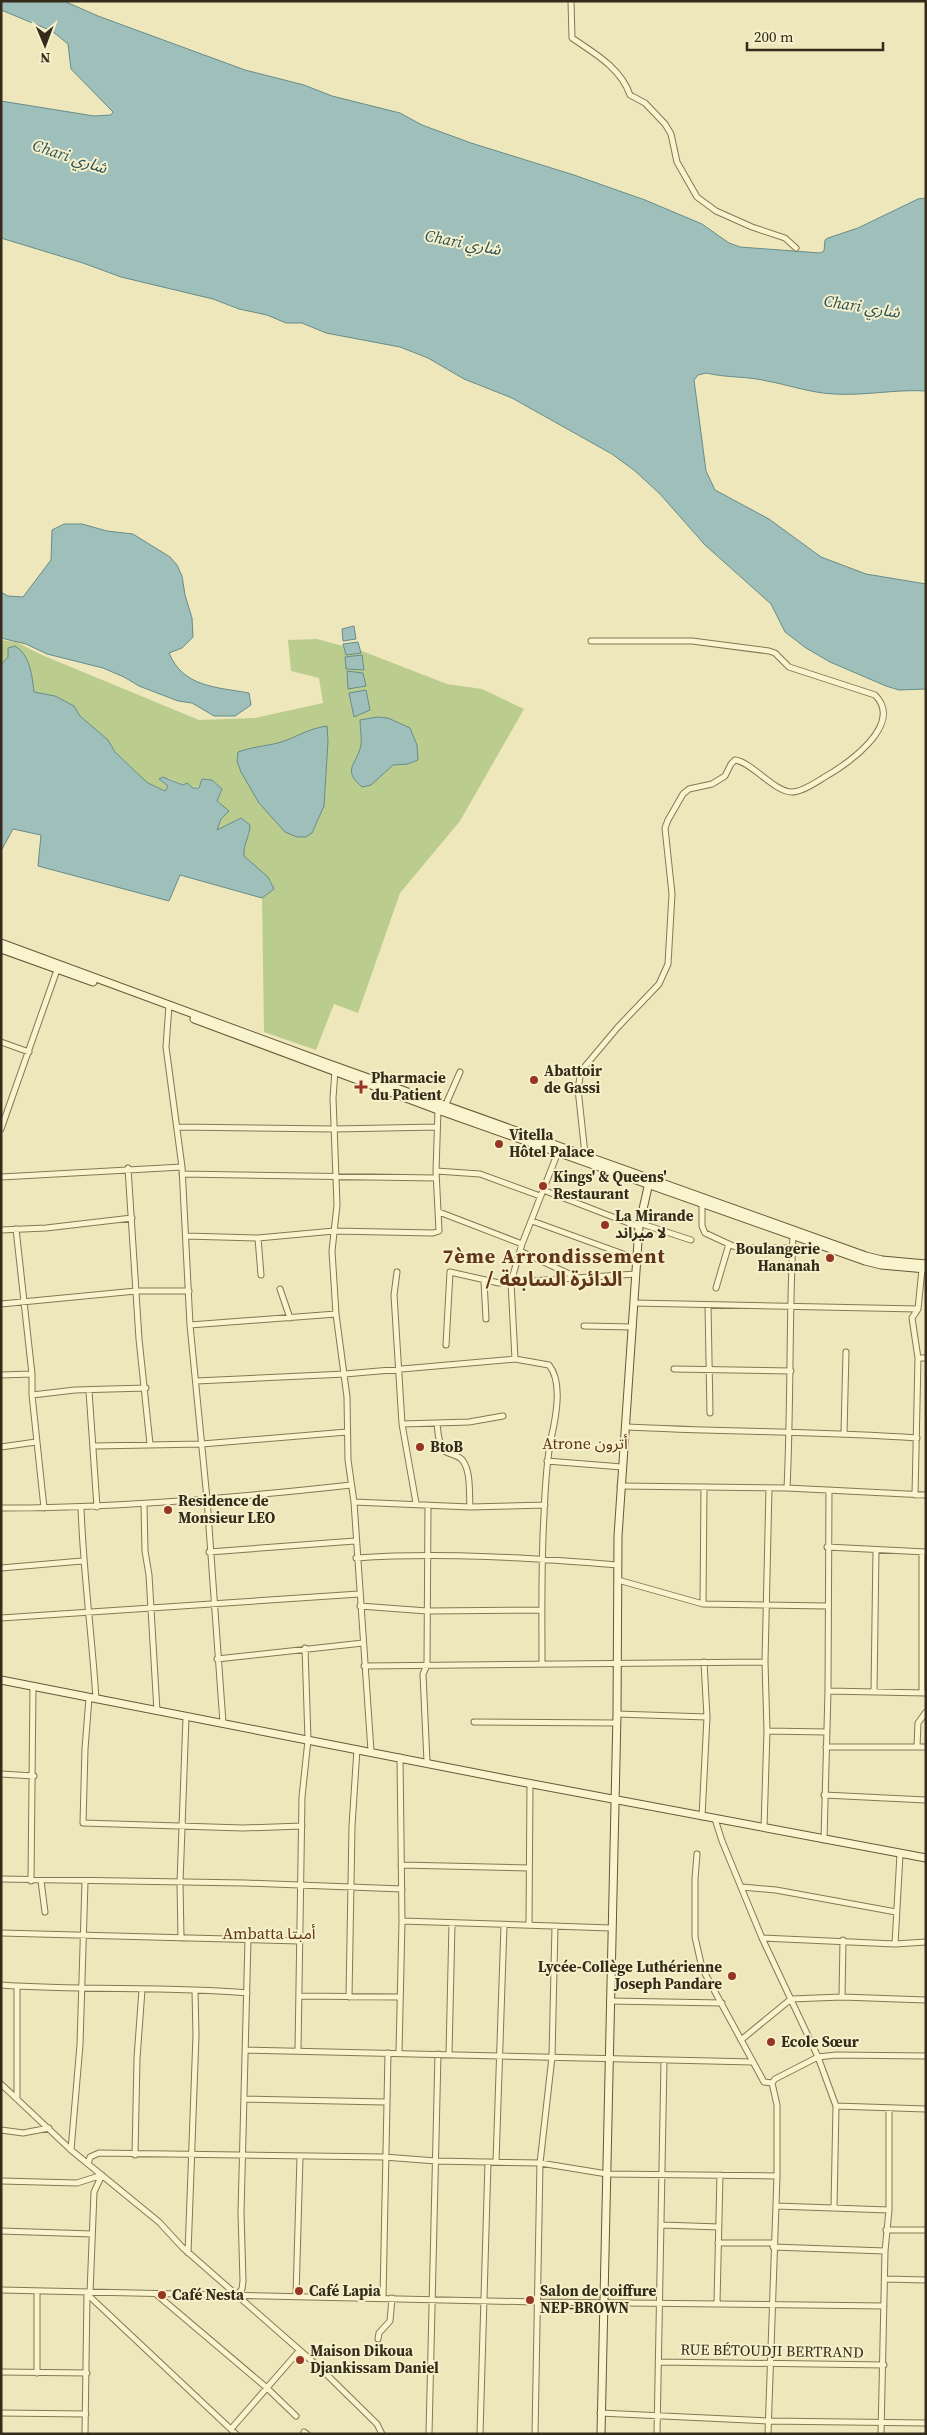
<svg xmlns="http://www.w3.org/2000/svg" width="927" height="2435" font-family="'Source Serif 4','Noto Sans Arabic',serif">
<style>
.green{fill:#bbcc8f}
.water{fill:#9fbfbb;stroke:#678c89}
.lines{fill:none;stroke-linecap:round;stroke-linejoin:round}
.street-casing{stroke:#857755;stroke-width:7}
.secondary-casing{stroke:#675738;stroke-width:9}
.street{stroke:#f9f4ce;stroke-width:5}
.secondary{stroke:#f9f4ce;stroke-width:7}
.poi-dot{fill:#953624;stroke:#f6f0cb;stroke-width:2}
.labels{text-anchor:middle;stroke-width:4;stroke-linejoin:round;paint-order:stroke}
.poi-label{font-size:15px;font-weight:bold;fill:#342b1a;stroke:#f6f0cb;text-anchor:start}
.street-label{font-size:15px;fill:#342b1a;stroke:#f6f0cb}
.water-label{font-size:16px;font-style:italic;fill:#295054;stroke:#f6f0cb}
.neighbourhood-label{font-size:16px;fill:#613419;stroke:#f6f0cb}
.district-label{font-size:20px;font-weight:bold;letter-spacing:1px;fill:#613419;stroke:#f6f0cb}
</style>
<rect width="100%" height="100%" fill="#eee7bb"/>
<path class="green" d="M317 639 362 651 447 684 482 689 524 709 460 821 400 893 358 1013 334 1004 316 1050 264 1032 262 898 274 889 268 877 244 856 243 845 250 833 217 830 222 806 217 801 222 789 212 780C193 792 189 787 169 778L166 791 148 783 138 774 115 752 108 740 80 716 74 706 55 696 34 692 28 660 8 657 1 665V640L16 642 42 655 199 720 255 718 323 703 319 678 291 671 288 640Z"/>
<path class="water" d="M1 1H64L98 16 245 70 304 85 332 96 400 113 422 125 471 143 574 175 645 200 702 224 729 243 740 247 820 253 824 251 825 240 828 238 858 228 918 199 926 198V391C895 389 865 396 834 394 811 393 789 385 767 381 747 376 727 378 706 373L698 375 694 380 706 471 715 490 769 519 821 557 866 574 926 584V689L899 690 886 686 830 662 806 648 785 632 771 604 705 545 660 494 635 471 612 454 512 398 464 379 428 358 400 347 326 333 302 323H286L267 315 239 309 213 299 121 277 83 263 1 238V101L94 116 111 115 113 112 71 69 68 44 52 31 1 10Z
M64 524H82L107 531 133 534 170 557 177 565 182 576 185 595 192 618 193 637 182 648 169 653C183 687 216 687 249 693L251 705 235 716H214L192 703 178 701 139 686 124 677 103 668 47 654 26 644 1 638V592L8 596 23 597 51 560 52 530Z
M354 626 356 639 343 641 342 629Z
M358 642 361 653 346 655 343 644Z
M15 646C30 655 32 675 34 692L55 696 74 706 80 716 108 740 115 752 138 774 148 783 165 791 168 786 159 779 163 777 183 785 187 783 193 788H199L202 779 212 780 222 789 217 801 229 811 221 819 217 830 241 818 250 825C250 836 243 844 244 856L268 877 274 889 262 898 180 875 169 901 38 866 41 835 13 829 1 851V665L8 657V648Z
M362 655 364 670 346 669 345 657Z
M347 671 363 673 366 686 348 689Z
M366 690 370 710 354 717 349 693Z
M377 717 388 718 410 728 417 745 418 760 408 764 393 765 371 785 362 787C341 769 357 765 361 745 362 737 360 728 360 720Z
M327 726 328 741 324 806 312 833 306 837H297L285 832 259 803 241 772 237 761 238 752C252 747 265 746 278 743 296 738 306 729 327 726Z"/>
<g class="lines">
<g class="street-casing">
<path id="street" d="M571 1 572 38C594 53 621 68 630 95L645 103 665 124 671 134 677 162 697 197 716 211 752 227 785 238 796 248
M169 1005 166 1047 182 1167 190 1325 207 1499 223 1723
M1 1042 29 1052
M335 1071 333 1098 337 1205 332 1251 336 1314 347 1397 348 1460 354 1502 371 1751
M446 1104 460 1072
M177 1127 334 1129 437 1127
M1 1129 57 970
M585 1154 578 1089 581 1071 618 1027 659 984 668 964 672 894 665 828 668 820 683 794 689 789 712 784 725 776 731 764 735 760C752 762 774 792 792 792 802 792 815 783 823 778 846 765 905 725 875 695L789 667 775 653 769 651 692 641H591
M128 1168 139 1339 150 1444
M436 1171 480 1174 540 1196
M182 1174 436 1178
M1 1177 182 1167
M543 1190 639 1227
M702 1203V1226L705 1233 733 1246 742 1248H793
M439 1212 522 1244
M532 1221 637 1259
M639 1223 691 1240
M16 1229 32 1374V1395L44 1508
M1 1230 46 1228 132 1218
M186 1236 258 1238 334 1231 433 1233 439 1231 436 1171 438 1110
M258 1238 261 1275
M520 1251 578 1278
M397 1272 394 1295 402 1424 416 1503
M484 1281 486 1319
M716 1288 729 1244
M280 1289 290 1318
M634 1303 918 1309
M1 1304 136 1291H189
M708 1305 710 1413
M190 1325 336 1314
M584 1326 633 1327
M446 1345 450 1272 499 1283 636 1274
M918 1358H926
M515 1359 511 1282 522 1244 558 1152
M674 1369 791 1371
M1 1375 32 1374
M196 1381 345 1374 515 1359 549 1365C563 1382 556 1417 551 1439 546 1464 545 1489 544 1515 541 1565 542 1614 542 1664
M89 1391 97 1507
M32 1395 75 1390 146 1388
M437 1423C438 1431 438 1447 446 1452 451 1455 459 1455 463 1461 471 1472 469 1493 470 1507
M402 1424 469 1422 503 1416
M627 1427C724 1432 820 1431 917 1438
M844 1433 846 1352
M94 1446 202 1444 347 1432
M1 1447 36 1442
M547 1461 622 1467
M620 1486 787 1488 926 1495
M787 1488C791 1404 789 1320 793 1236
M915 1495 918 1358 912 1318 918 1309 922 1269
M354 1502 470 1507 545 1505
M144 1504 145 1551 149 1575 157 1711
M81 1507C83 1571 92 1635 96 1699
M1 1508C118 1508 234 1498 351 1485
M827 1547 926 1552
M209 1552 355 1541
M922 1553V1693
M356 1558C443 1552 532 1558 618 1565
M1 1568 82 1561
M618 1580 703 1604 827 1606
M703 1604 704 1487
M360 1606 427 1611 542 1610
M1 1618 359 1594
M217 1659 363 1643
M364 1666 765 1662
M828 1691 926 1693
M874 1691 876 1550
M89 1698 85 1749 83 1823 243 1828 302 1826
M617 1714 707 1717
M474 1722 616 1723
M767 1731 827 1732
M826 1747H926
M917 1747 918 1723 926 1712
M427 1762 423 1674 427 1665 428 1505
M1 1774 34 1776
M824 1795 926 1800
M702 1817 707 1717 704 1662
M715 1819 722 1841 762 1938 818 2057 836 2106 834 2207
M764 1828 767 1731 765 1662 769 1488
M824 1840 828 1691 829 1490
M697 1854 695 1879V1937L702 1968 764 2082 772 2083
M401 1865 529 1868
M1 1879 245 1883 402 1889
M31 1881 33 1686
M41 1881 45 1912
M742 1887 776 1890 896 1912
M402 1921 611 1928
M529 1925 530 1784
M1 1933 299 1941
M181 1938 180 1883 186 1717
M762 1938 895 1944 926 1942
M895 1944 900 1854
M1 1985C83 1991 165 1986 247 1993
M299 1996 399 1997
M349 1997 352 1826 357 1749
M842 1997 843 1940
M610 2001 722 2003
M741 2040 791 1999 842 1997 926 2000
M246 2050 753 2062
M298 2050 302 1797 308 1740 305 1648
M399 2053 402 1921 400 1757
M449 2054 452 1923
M772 2083 775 2079 818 2057 836 2055 926 2056
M1 2084 71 2150 159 2222 182 2247 320 2368 377 2424 382 2434
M17 2098V1986
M246 2099 385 2102
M836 2106 926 2109
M1 2130 23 2133 49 2128
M71 2150 80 2045 85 1882
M135 2155 137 2058 142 1990
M496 2162 504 1925
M88 2164 90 2157 99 2153 384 2157 436 2161 540 2163 607 2174 777 2176
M1 2181 77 2183 102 2175
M776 2206 889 2210
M662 2225 719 2227
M886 2230H926
M1 2231 92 2234
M718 2243H773
M773 2247 885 2251
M188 2253 196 2035 195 1991
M886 2279 926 2280
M1 2290 537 2302 884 2306
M87 2294 236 2434
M156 2294 267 2388 296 2416
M237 2295 242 2289 243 2281 241 2213 248 1939
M296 2296 300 2157
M383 2298 388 2053
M717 2303 720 2175
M378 2339 379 2333 390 2321 392 2298
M659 2362 884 2365
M1 2372 87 2373
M37 2373V2291
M1 2413 86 2414
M600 2413 768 2421 926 2423
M231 2429 299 2351
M304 2432 307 2434
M85 2434 87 2294 90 2293 94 2192 102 2175
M429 2434 438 2054
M480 2434 488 2162
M535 2434 540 2163 552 2057 555 1926
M657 2434 664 2061
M768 2434 777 2176V2105L772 2083
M881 2434 885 2251 889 2210V2108"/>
</g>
<g class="secondary-casing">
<path id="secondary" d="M1 943 321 1061 866 1256 882 1260 926 1264
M1 949 93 982
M194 1019 438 1110 865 1261 881 1265 926 1269
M1 1680 501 1778 926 1858
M601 2434 617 1714 618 1536 639 1227 650 1178"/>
</g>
<use href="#street" class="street"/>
<use href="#secondary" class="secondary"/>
</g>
<g class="poi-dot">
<circle cx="534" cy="1080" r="5"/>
<path d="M358.5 1079.5h5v5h5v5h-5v5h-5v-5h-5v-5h5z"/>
<circle cx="499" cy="1144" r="5"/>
<circle cx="543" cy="1186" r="5"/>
<circle cx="605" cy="1225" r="5"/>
<circle cx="830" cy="1258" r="5"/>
<circle cx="420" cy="1447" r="5"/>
<circle cx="168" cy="1510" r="5"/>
<circle cx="732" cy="1976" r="5"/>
<circle cx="771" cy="2042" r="5"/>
<circle cx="299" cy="2291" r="5"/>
<circle cx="162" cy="2295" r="5"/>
<circle cx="530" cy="2300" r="5"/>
<circle cx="300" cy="2360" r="5"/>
</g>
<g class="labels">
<g class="poi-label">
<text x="544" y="1076">Abattoir<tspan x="544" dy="17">de Gassi</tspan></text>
<text x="371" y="1083">Pharmacie<tspan x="371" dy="17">du Patient</tspan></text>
<text x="509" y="1140">Vitella<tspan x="509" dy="17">Hôtel Palace</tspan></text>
<text x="553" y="1182">Kings' &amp; Queens'<tspan x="553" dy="17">Restaurant</tspan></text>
<text x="615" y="1221">La Mirande<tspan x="615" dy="17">لا ميراند</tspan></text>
<text x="820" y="1254" text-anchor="end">Boulangerie<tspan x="820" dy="17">Hananah</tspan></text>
<text x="430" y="1452">BtoB</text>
<text x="178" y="1506">Residence de<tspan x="178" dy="17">Monsieur LEO</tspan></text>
<text x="722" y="1972" text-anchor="end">Lycée-Collège Luthérienne<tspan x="722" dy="17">Joseph Pandare</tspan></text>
<text x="781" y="2047">Ecole Sœur</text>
<text x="309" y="2296">Café Lapia</text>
<text x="540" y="2296">Salon de coiffure<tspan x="540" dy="17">NEP-BROWN</tspan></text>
<text x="172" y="2300">Café Nesta</text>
<text x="310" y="2356">Maison Dikoua<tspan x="310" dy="17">Djankissam Daniel</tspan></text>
</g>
<g class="street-label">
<text transform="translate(772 2351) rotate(1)" y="5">RUE BÉTOUDJI BERTRAND</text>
</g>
<g class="water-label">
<text transform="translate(70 156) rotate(18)" y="6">Chari شاري</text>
<text transform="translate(463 242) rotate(11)" y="6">Chari شاري</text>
<text transform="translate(862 306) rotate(9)" y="6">Chari شاري</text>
</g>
<g class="neighbourhood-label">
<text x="585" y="1449">Atrone أترون</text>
<text x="269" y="1939">Ambatta أمبتا</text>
</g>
<g class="district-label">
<text x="554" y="1263">7ème Arrondissement<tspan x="554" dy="23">/ الدائرة السابعة</tspan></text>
</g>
</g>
<rect width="927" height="2435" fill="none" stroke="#342b1a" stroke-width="5"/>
<g transform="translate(45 45) rotate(179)" stroke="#f6f0cb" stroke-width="4" paint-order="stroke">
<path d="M0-4L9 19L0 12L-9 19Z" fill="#342b1a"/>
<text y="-8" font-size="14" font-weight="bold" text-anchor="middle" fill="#342b1a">N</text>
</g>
<path d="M747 42v8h136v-8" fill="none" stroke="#342b1a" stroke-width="2.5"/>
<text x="754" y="42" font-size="15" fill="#342b1a" stroke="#f6f0cb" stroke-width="4" paint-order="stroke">200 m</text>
</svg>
